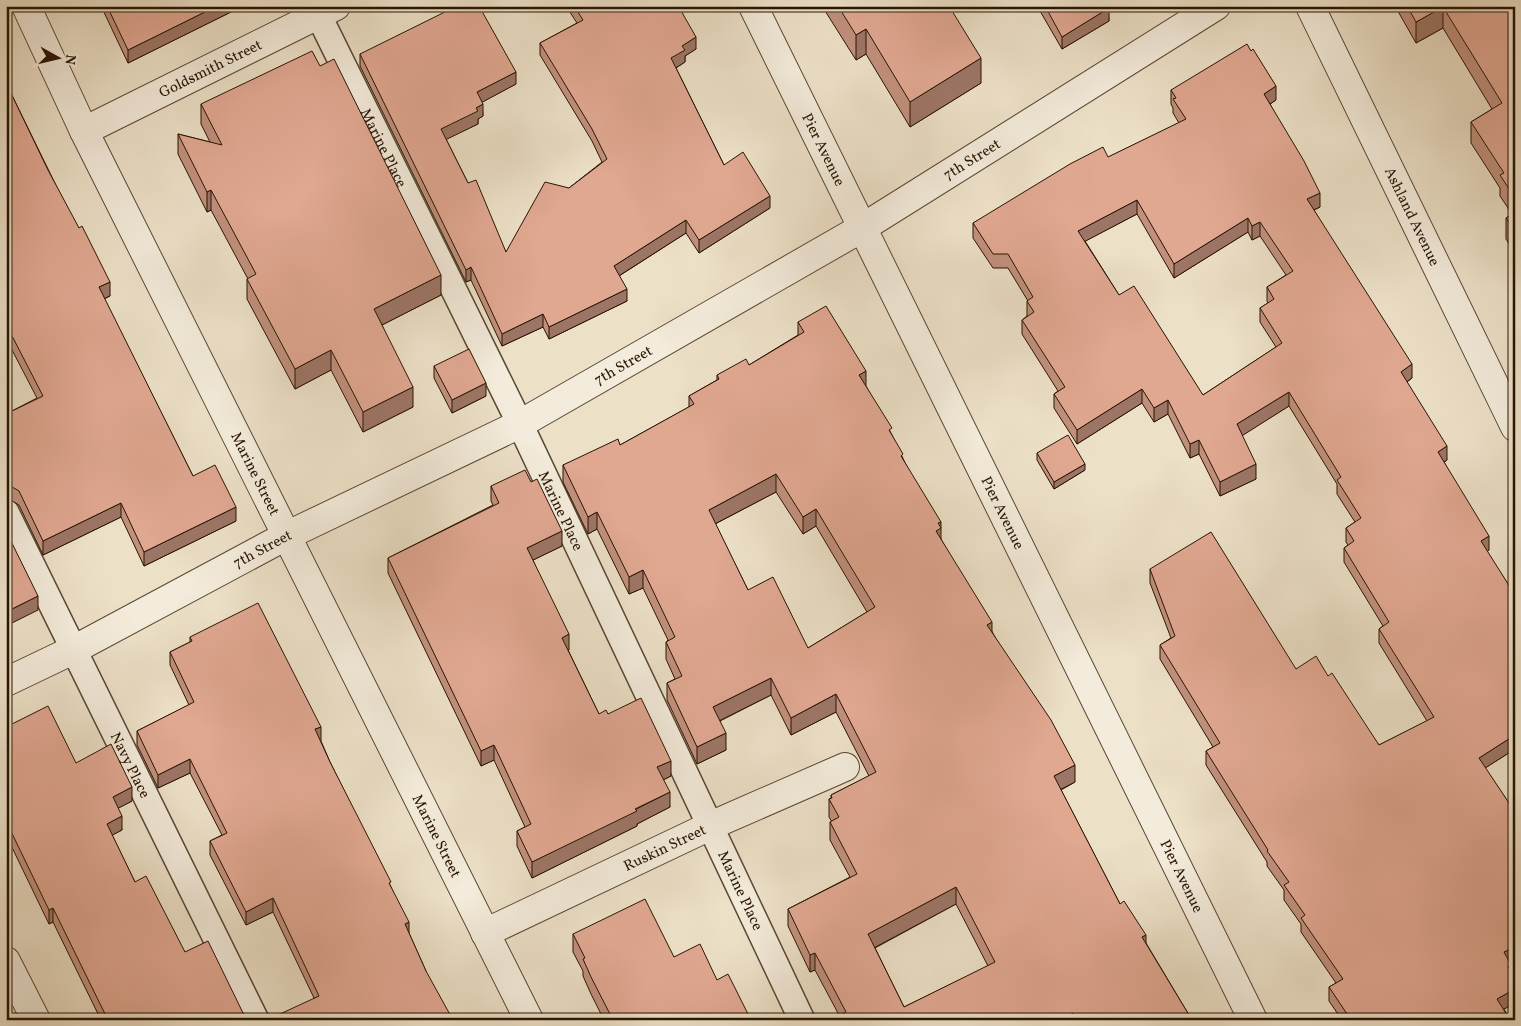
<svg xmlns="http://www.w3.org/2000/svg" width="1521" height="1026" font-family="Vollkorn,serif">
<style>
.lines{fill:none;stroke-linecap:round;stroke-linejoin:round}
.service-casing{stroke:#594732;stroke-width:28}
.minor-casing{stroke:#594732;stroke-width:30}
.service{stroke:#f3ebdb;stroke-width:25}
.minor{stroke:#f3ebdb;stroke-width:28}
.wall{fill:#c1907d;stroke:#281401;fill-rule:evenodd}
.shaded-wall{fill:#9d7566;stroke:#281401}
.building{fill:#e0a791;stroke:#281401;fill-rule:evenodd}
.labels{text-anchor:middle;stroke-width:5;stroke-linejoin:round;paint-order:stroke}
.street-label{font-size:15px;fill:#281401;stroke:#f3ebdb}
</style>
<rect width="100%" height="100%" fill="#ece0c7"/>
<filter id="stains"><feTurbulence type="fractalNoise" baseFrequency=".004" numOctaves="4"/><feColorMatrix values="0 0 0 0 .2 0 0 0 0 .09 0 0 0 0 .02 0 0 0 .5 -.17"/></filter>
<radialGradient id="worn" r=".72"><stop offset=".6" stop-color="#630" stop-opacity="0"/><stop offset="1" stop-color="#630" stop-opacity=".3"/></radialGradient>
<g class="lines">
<g class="service-casing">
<g id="service">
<path id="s1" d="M314 6 520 424 802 1020"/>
<path id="s2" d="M6 512 256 1020"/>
</g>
</g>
<g class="minor-casing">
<g id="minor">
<path id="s3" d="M26 6 84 131 529 1020"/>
<path id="s4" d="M753 6 1253 1020"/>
<path id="s5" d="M1310 6 1515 427"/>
<path id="s6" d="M84 131 336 6"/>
<path id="s7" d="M6 682 75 649 286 536 520 424 862 228 1216 6"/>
<path id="s8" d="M485 933 710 826 845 767"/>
<path d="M6 961 36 1020"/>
</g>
</g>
<use href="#service" class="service"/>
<use href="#minor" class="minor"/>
</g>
<path class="wall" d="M101 6H251L239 12 237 9 128 63Z
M566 6H679L696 49 685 56V62L676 68 724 165 770 208 699 253 686 233 619 276 627 301 549 339 543 327 502 346 471 280 466 282 360 66V54L516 84 482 102 483 116 478 119V124L446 139 468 183 506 252 569 188 602 162 592 141 540 55V43L577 23Z
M822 6H949L981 83 910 127 866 54 856 60Z
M1040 6H1108L1109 21 1062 49 1040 11Z
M1395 6H1515V253L1506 239V218L1512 214 1500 196V188L1471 143V122L1492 109 1443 28 1416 43Z
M6 83 110 296 104 299 193 476 236 521 144 566 121 517 43 555 19 505 7 498H6V414L37 398 10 346 6 348Z
M1171 90 1276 100 1270 104 1320 207 1314 210 1412 378 1407 382 1447 460 1444 462 1489 550 1487 552 1515 595V749L1485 768 1515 812V961L1510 963 1511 971 1515 977V1003L1504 1009 1510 1020H1342L1329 1001V987L1336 983 1301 932V924L1284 900V890L1267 866V862L1206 765V751L1213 747 1160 659V645L1171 638 1150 583V569L1296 669 1328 676 1379 745 1427 721 1379 643V629L1383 626 1344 562V548L1348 545 1346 542V528L1355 522 1337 494V484L1289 406 1242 435 1256 479 1220 496 1199 454 1190 458 1168 414 1154 422 1142 403 1077 444 1054 408V394L1058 391 1022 334V320L1027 316V301H1028L1008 268H993L973 238V223L1179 123 1173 113V108L1171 104ZM1137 214 1174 278 1248 232 1252 240 1260 236 1286 275 1267 287V301L1268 303 1260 308V322L1276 347 1203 395 1119 295 1085 241Z
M201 104 441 295 382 325 413 407 363 432 331 370 295 389 247 299V279H248L211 210 207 212 178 154V134L210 142 201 124Z
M798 322 866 386 892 435 941 539 1075 782 1061 790 1120 904 1146 943 1192 1020H831L839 1015 815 970 810 972 788 926V909L850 877 830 840V822H832L829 817V799H831V795L869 776 836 712 791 735 771 695 720 721 726 750 697 764 667 700V683L675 679 666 659V642L668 640 643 588 629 594 597 529 588 534 563 482V465L620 445 689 407V396L717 380V375L749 365 798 335ZM776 492 803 534 816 526 867 612 808 648 748 590 715 524ZM956 904 988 966 904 1007 875 948Z
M434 366 486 396 452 413 434 378Z
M1037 453 1085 470 1054 489 1037 460Z
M491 486 562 546 533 560 569 650H568L599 714H608L671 776 663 780 670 807 637 824V826L532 878 517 846V831L525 827 494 760 481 766 388 573V558L493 505 491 501Z
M190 637 321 741 330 762 391 887 409 933 426 971 314 998 273 912 246 925 210 855V841L222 835 190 773 158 788 137 745V731L189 705 170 665V652L190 642Z
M6 727 76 763 132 801 118 808 122 830 112 835 135 882 185 952 248 1018 255 1020H101L53 922 49 924 6 835Z
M573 934 674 957 717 980 751 1020H604L591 994 583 976V971L573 952Z"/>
<path class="shaded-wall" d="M217 6H237V9L128 63V50Z
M239 6H251L239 12Z
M1443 7V28L1416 43V22Z
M1109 8V21L1062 49V37Z
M866 29V54L856 60V35Z
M696 37V49L685 56V62L671 71V58L682 46Z
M981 58V83L910 127V102Z
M516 72V84L477 105V92Z
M1276 86V100L1264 108V94Z
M483 104V116L478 119V124L441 142V129Z
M211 190V210L207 212V192Z
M1320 193V207L1307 213V199Z
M770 196V208L699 253V240Z
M1137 200V214L1078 245V231Z
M1248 218V232L1174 278V264Z
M686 220V233L614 279V266Z
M1260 222V236L1252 240V226Z
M471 267V280L466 282V270Z
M441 275V295L374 329V309Z
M110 282V296L99 301V287Z
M627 289V301L549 339V327Z
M543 314V327L502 346V334Z
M10 332V346L6 348V334Z
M331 350V370L295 389V369Z
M1412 364V378L1401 386V372Z
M866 371V388L859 375Z
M486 383V396L452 413V400Z
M413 387V407L363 432V412Z
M1142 389V403L1077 444V430Z
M1289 392V406L1237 439V424Z
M1168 400V414L1154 422V408Z
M1199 440V454L1190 458V444Z
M1447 446V460L1438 466V452Z
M1085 464V470L1054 489V482Z
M1256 464V479L1220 496V482Z
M776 474V492L709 527V510Z
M121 503V517L43 555V541Z
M236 507V521L144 566V552Z
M816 509V526L803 534V517Z
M597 512V529L588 534V517Z
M941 522V545L936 531 938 523Z
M562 531V546L527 563V548Z
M1489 536V550L1481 556V541Z
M643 570V588L629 594V577Z
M38 596V610L6 626V612Z
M992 622V639L987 625Z
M569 634V650L562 653V638Z
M771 678V695L713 724V707Z
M836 694V712L791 735V718Z
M321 727V741L315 743V729Z
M726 733V750L697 764V747Z
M1515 735V749L1479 772V758Z
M494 745V760L481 766V751Z
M190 759V773L158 788V775Z
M671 761V776L657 783V767Z
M1075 765V782L1054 793V776Z
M132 787V801L113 811V797Z
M670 792V807L637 824V826L532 878V862Z
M122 816V830L107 838V824Z
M956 887V904L868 951V934Z
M273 898V912L246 925V912Z
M53 908V922L49 924V910Z
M409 922V936L405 924Z
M1146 935V952L1142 937Z
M1515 947V961L1504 966V952Z
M815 953V970L810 972V955Z
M1515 989V1003L1497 1013V999Z
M1073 1013V1020H1062Z"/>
<path class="building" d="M107 6H217L128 50Z
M457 6H479L516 72 477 92 483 104 476 108 478 111 441 129 468 183 476 180 506 252 545 182 569 188 607 159 592 129 540 43 583 20 574 6H679L684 16 696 37 682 46 685 50 671 58 724 165 743 152 770 196 699 240 686 220 614 266 627 289 549 327 543 314 502 334 471 267 466 270 360 54Z
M838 6H949L981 58 910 102 866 29 856 35Z
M1045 6H1108L1109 8 1062 37Z
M1407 6H1515V198L1500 175 1504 173 1471 122 1502 103 1443 7 1416 22Z
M1247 44 1251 51 1253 49 1276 86 1264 94 1304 161 1320 193 1307 199 1412 364 1401 372 1447 446 1438 452 1489 536 1481 541 1515 595V735L1479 758 1515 812V947L1504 952 1511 965 1508 967 1515 977V989L1497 999 1510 1020H1351L1329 987 1343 979 1301 918 1305 915 1284 885 1289 882 1267 851 1268 850 1206 751 1220 743 1160 645 1175 636 1150 569 1211 532 1296 669 1316 656 1328 676 1332 673 1379 745 1434 717 1379 629 1389 622 1344 548 1354 541 1346 528 1361 518 1337 480 1341 477 1289 392 1237 424 1256 464 1220 482 1199 440 1190 444 1168 400 1154 408 1142 389 1077 430 1054 394 1065 387 1022 320 1034 312 1027 301 1033 297 1008 254H993L973 223 1070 164 1103 147 1108 157 1186 119 1173 99 1176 98 1171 90ZM1137 200 1174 264 1248 218 1252 226 1260 222 1293 271 1267 287 1274 299 1260 308 1282 343 1203 395 1134 286 1119 295 1078 231Z
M312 51 320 66 334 59 441 275 374 309 413 387 363 412 331 350 295 369 247 279 256 274 211 190 207 192 178 134 222 145 201 104Z
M6 83 48 170 79 228 82 226 110 282 99 287 193 476 215 465 236 507 144 552 121 503 43 541 19 491 7 484H6V414L43 396 10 332 6 334Z
M1515 213V231L1506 218Z
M826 306 866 371 859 375 892 428 889 430 903 454 901 456 941 522 938 523 941 528 936 531 992 622 987 625 1051 720 1075 765 1054 776 1120 904 1124 901 1146 935 1142 937 1192 1020H1077L1073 1013 1062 1020H831L846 1012 815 953 810 955 788 909 857 874 830 822 839 817 829 799 832 798 831 795 876 772 836 694 791 718 771 678 713 707 726 733 697 747 667 683 682 676 666 642 675 637 643 570 629 577 597 512 588 517 563 465 618 439 620 445 694 404 689 396 719 379 717 375 746 359 749 365 804 332 798 322ZM776 474 803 517 816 509 875 607 808 648 773 577 748 590 709 510ZM956 887 995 962 904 1007 868 934Z
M469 349 486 383 452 400 434 366Z
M1068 435 1085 464 1054 482 1037 453Z
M525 470 531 482 537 479 562 531 527 548 569 634 562 638 599 714 606 710 608 714 641 698 671 761 657 767 670 792 635 809 637 811 532 862 517 831 531 824 494 745 481 751 388 558 499 503 491 486Z
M6 531 38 596 6 612Z
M258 603 321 727 315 729 330 762 391 882 389 883 409 922 405 924 426 971 453 1020H267L319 996 273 898 246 912 210 841 227 833 190 759 158 775 137 731 194 702 170 652 192 641 190 637Z
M48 706 76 763 111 744 132 787 113 797 122 816 107 824 135 882 146 876 185 952 208 941 243 1013 248 1018 255 1020H108L53 908 49 910 6 821V727Z
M645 899 674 957 700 944 717 980 728 974 751 1020H613L591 977 583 959 585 958 573 934Z"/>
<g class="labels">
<g class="street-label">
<text dy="5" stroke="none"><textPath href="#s6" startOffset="141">Goldsmith Street</textPath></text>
<text dy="5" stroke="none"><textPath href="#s1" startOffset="158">Marine Place</textPath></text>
<text dy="5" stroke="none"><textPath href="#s4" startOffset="160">Pier Avenue</textPath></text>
<text dy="5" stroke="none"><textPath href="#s7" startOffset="1099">7th Street</textPath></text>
<text dy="5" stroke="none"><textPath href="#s5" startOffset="234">Ashland Avenue</textPath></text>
<text dy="5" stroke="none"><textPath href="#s7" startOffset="694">7th Street</textPath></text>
<text dy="5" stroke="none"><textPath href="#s3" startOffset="521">Marine Street</textPath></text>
<text dy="5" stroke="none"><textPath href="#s1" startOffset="562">Marine Place</textPath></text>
<text dy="5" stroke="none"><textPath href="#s4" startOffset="565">Pier Avenue</textPath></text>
<text dy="5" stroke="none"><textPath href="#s7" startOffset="289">7th Street</textPath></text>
<text dy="5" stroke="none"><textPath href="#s2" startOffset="282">Navy Place</textPath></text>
<text dy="5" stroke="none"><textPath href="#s3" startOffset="926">Marine Street</textPath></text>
<text dy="5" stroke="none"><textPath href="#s8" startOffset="199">Ruskin Street</textPath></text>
<text dy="5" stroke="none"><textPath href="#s4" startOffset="970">Pier Avenue</textPath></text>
<text dy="5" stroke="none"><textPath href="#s1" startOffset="982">Marine Place</textPath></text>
</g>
</g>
<rect width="1521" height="1026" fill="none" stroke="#ece0c7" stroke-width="25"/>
<rect x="8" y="8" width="1506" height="1011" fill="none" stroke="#281401" stroke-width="2.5"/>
<rect x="12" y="12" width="1496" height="1001" fill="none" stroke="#281401"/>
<g transform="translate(58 58) rotate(98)" stroke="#f3ebdb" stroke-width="4" paint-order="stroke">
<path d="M0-4L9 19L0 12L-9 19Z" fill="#281401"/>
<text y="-8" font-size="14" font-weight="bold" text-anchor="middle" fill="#281401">N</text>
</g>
<rect width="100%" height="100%" filter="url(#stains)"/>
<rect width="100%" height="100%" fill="url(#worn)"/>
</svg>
